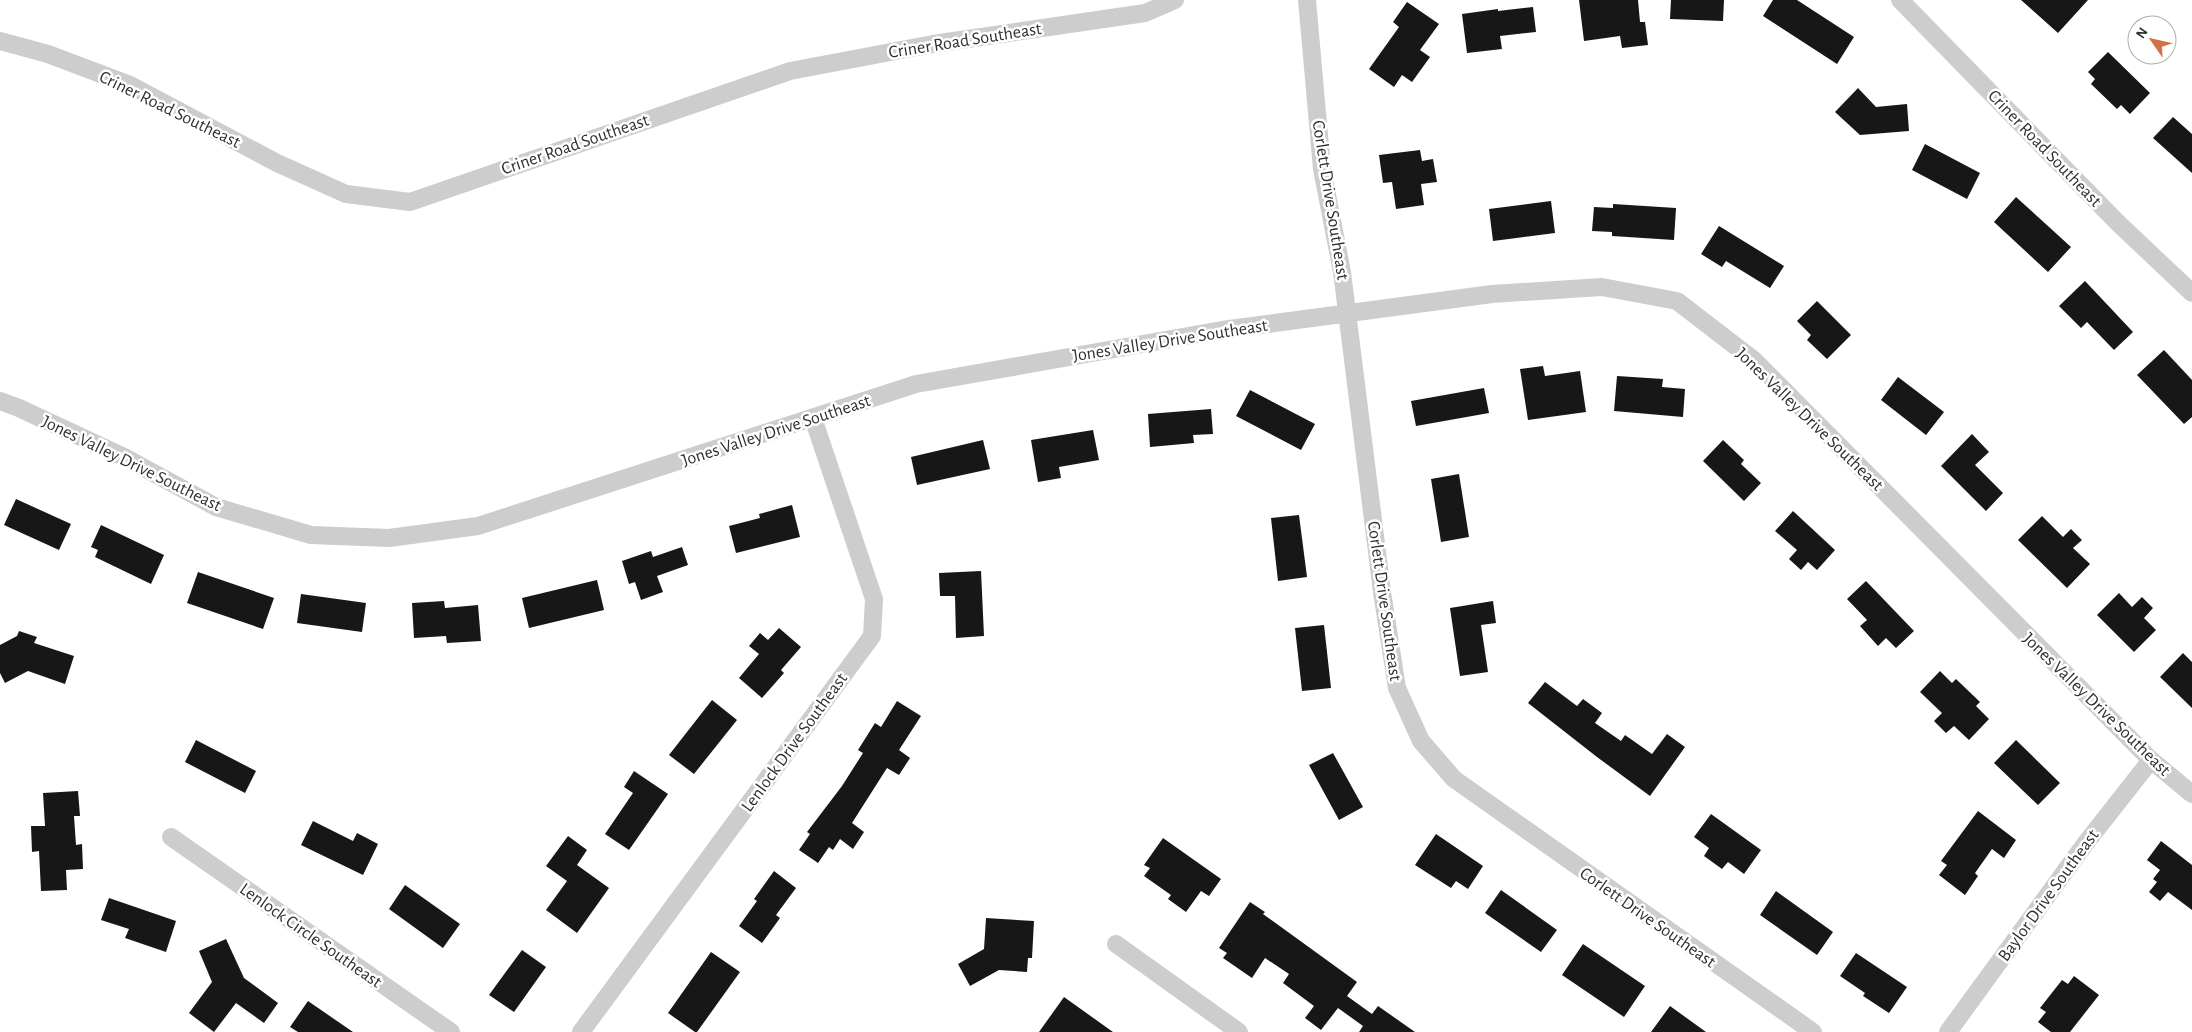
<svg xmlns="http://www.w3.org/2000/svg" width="2192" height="1032" font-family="'Alegreya Sans',sans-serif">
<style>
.building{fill:#171717}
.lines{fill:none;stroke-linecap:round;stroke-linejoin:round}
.minor{stroke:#cdcdcd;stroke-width:18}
.labels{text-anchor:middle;stroke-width:5;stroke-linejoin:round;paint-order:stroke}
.street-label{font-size:18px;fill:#303030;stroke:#fff}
</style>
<rect width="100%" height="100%" fill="#fff"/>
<path class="building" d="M1579 0H1638L1640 22H1645L1648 45 1622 48 1620 36 1584 41Z
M1671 0H1724L1723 21 1670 19Z
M1773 0H1797L1854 37 1837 64 1763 16Z
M2021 0H2088L2058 33Z
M1407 2 1439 24 1420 50 1430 57 1412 82 1402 75 1394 87 1369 69 1399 27 1393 22Z
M1533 7 1536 32 1500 36 1502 49 1467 53 1462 14 1498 9V11Z
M2108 52 2150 93 2130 114 2121 105 2117 109 2091 84 2095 79 2088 72Z
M1858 88 1876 107 1907 104 1909 131 1860 135 1835 112Z
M2173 117 2192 134V173L2153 138Z
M1925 144 1980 173 1967 199 1912 170Z
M1420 150 1422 161 1433 159 1437 182 1421 184 1424 205 1396 209 1392 182 1383 183 1379 155Z
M2016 197 2071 247 2048 272 1994 222Z
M1551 201 1555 233 1493 241 1489 209Z
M1613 204 1676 208 1674 240 1612 236V232L1592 231 1594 207 1613 208Z
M1719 226 1784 266 1770 288 1726 261 1722 267 1701 254Z
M2085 281 2133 332 2114 350 2087 322 2081 328 2059 306Z
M1817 301 1851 335 1827 359 1807 340 1811 335 1797 321Z
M2164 350 2192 380V417L2184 424 2137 375Z
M1543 366 1545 376 1580 371 1586 412 1528 420 1520 369Z
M1617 376 1663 379 1662 387 1685 389 1683 417 1614 411Z
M1898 377 1944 412 1926 435 1881 400Z
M1484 388 1489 413 1416 426 1411 401Z
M1250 390 1315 424 1301 450 1236 416Z
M1211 409 1213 434 1193 435 1194 443 1150 447 1148 414Z
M1093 430 1099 460 1059 467 1061 478 1038 482 1031 440Z
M1972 434 1989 452 1975 465 2003 493 1986 511 1941 466Z
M983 440 990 469 917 485 911 457Z
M1723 440 1744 460 1741 464 1761 483 1744 501 1703 461Z
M1459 474 1469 537 1441 542 1431 479Z
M16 499 71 524 59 550 4 525Z
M792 505 800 537 736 553 729 526 760 518 759 514Z
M1793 511 1835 550 1817 570 1808 562 1801 570 1789 559 1797 550 1775 531Z
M1299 515 1307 577 1278 581 1271 518Z
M2042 516 2063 537 2071 529 2082 540 2073 548 2090 564 2067 588 2018 540Z
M101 525 164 555 151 584 95 557 98 550 91 547Z
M682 547 688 565 657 576 663 592 641 600 635 582 629 584 622 561 651 551 653 557Z
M981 571 984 636 956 638 955 596H940L939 573Z
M198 572 274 598 263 629 187 603Z
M597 580 604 610 529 628 522 598Z
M1866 581 1914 631 1896 648 1886 638 1878 646 1860 626 1867 620 1847 599Z
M2119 593 2132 607 2142 597 2153 608 2144 618 2156 630 2134 652 2097 615Z
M301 594 366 603 362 632 297 623Z
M444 601 445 608 478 605 481 641 447 643 446 636 414 638 412 603Z
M1493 601 1496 623 1481 625 1488 672 1460 676 1450 608Z
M1324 625 1331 688 1302 691 1295 628Z
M779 628 801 647 781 670 784 673 762 698 739 678 759 654 749 646 760 633 768 640Z
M19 631 37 637 34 643 74 656 65 684 28 671 5 683 0 673V645L17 636Z
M2183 653 2192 662V708L2160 677Z
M1940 671 1952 683 1956 679 1980 702 1976 706 1989 719 1969 740 1954 726 1946 733 1934 721 1942 713 1920 692Z
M1545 682 1577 706 1583 699 1602 713 1595 723 1621 741 1625 735 1652 754 1667 734 1685 747 1650 796 1597 757 1528 703Z
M712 700 737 720 694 774 669 755Z
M897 701 921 716 899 750 910 758 899 775 887 768 852 823 864 832 853 849 840 839 833 850 829 847 818 863 799 850 810 834 807 832 842 786 863 753 858 750 875 723 881 727Z
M196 740 256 771 245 793 185 762Z
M2016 740 2060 783 2038 805 1994 763Z
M1333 753 1363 807 1339 820 1309 765Z
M634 771 668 794 629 850 605 834 633 793 624 787Z
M78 791 80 816H74L76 845 82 844 83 869 66 870 67 890 41 891 39 851 32 852 31 826H45L43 793Z
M1978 811 2016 840 2004 858 1992 849 1975 873 1978 876 1965 895 1939 875 1947 865 1941 861Z
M1711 814 1761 850 1744 874 1728 862 1722 869 1704 856 1709 848 1694 837Z
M313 821 353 841 357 833 378 844 363 875 301 845Z
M1436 834 1483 866 1468 889 1456 881 1451 888 1415 865Z
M568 836 587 850 577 865 609 888 577 933 546 910 567 881 546 866Z
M1163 838 1221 879 1209 896 1201 891 1186 912 1168 899 1171 895 1144 876 1150 868 1144 865Z
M2161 841 2192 865V910L2168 892 2160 901 2149 892 2157 882 2153 879 2160 870 2147 860Z
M774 871 796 888 776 915 780 918 762 943 739 926 757 901 754 899Z
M405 885 460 924 443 948 389 909Z
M1501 890 1557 930 1541 952 1485 913Z
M1776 891 1833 932 1817 955 1760 915Z
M109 898 176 921 166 952 125 938 129 929 101 920Z
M1250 902 1265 912 1263 914 1357 982 1347 996 1372 1014 1378 1006 1415 1032H1359L1363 1026 1338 1008 1321 1030 1305 1018 1314 1006 1283 983 1289 974 1265 958 1252 978 1223 958 1227 953 1219 948Z
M986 918 1034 921 1032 958H1028L1027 972 999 970 970 986 958 964 984 949Z
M226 939 244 978 278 1003 264 1023 236 1003 214 1032 189 1013 212 982 199 951Z
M1583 944 1645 986 1624 1017 1562 975Z
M522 950 546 967 514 1012 489 995Z
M711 952 740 972 697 1032H695L668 1013Z
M1856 953 1907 987 1889 1013 1863 996 1865 993 1840 976Z
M2074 976 2099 995 2070 1032H2051L2038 1022 2046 1012 2040 1008 2062 980 2068 984Z
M1064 997 1113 1032H1039Z
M308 1001 353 1032H298L290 1027Z
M1670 1006 1706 1032H1651Z"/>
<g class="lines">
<path class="minor" d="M1307 0 1322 169 1342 272 1382 592 1397 688 1421 741 1454 779 1813 1032
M1900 0 2117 222 2192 293
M0 41 48 54 130 85 277 163 346 194 410 202 790 71 933 44 1145 13 1175 0
M0 401 19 408 124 457 216 507 311 535 389 538 478 526 916 384 1222 330 1492 294 1602 287 1677 301 1755 361 2151 760 2192 794
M171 837 451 1032
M1116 944 1239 1032
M581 1032 872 636 874 599 813 418
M1948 1032 2085 844 2151 760"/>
</g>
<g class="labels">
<g class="street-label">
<text transform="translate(965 40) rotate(-9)" y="6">Criner Road Southeast</text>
<text transform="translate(170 109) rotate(26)" y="6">Criner Road Southeast</text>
<text transform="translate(575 144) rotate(-19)" y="6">Criner Road Southeast</text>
<text transform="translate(2045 148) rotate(46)" y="6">Criner Road Southeast</text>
<text transform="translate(1331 200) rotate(81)" y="6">Corlett Drive Southeast</text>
<text transform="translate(1170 340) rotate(-9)" y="6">Jones Valley Drive Southeast</text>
<text transform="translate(1810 419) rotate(44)" y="6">Jones Valley Drive Southeast</text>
<text transform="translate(776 430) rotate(-18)" y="6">Jones Valley Drive Southeast</text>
<text transform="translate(132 463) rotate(26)" y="6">Jones Valley Drive Southeast</text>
<text transform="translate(1385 601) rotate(82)" y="6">Corlett Drive Southeast</text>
<text transform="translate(2097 704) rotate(44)" y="6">Jones Valley Drive Southeast</text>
<text transform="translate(794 742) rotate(-54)" y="6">Lenlock Drive Southeast</text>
<text transform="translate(2048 895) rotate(-54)" y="6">Baylor Drive Southeast</text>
<text transform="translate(1648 917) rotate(35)" y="6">Corlett Drive Southeast</text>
<text transform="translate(311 935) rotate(35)" y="6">Lenlock Circle Southeast</text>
</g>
</g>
<g transform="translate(2152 40) rotate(304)"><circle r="24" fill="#ffffff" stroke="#acacac"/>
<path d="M0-4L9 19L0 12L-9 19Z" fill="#d27148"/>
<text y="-8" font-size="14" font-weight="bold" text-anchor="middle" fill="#303030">N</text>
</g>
</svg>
